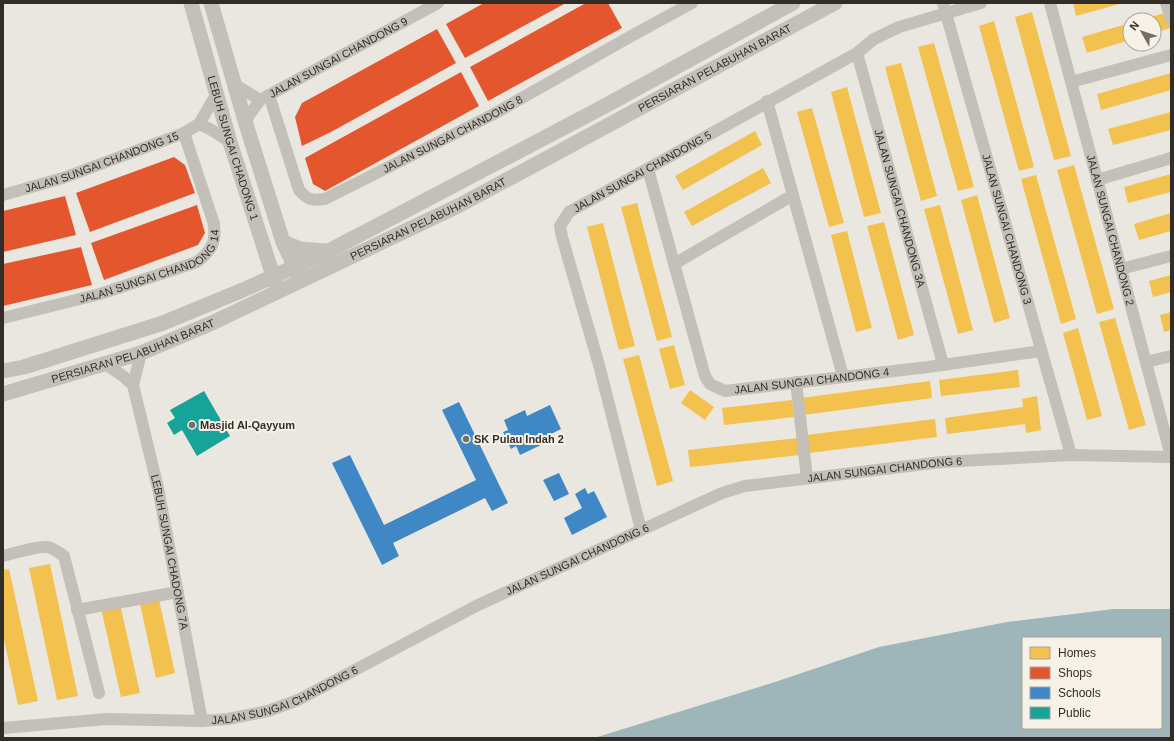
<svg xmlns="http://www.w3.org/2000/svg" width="1174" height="741" font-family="Arial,sans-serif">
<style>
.water{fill:#9eb5b9;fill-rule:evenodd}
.homes{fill:#f2c14e}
.shops{fill:#e4572e}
.schools{fill:#3f88c5}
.public{fill:#17a398}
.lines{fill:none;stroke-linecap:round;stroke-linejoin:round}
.minor{stroke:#c3bfb9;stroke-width:12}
.tertiary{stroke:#c3bfb9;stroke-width:15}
.poi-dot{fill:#736e68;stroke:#f7f2e7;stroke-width:1.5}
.labels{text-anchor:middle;stroke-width:4;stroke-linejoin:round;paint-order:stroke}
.street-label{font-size:11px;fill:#332d28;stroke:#f7f2e7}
.poi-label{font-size:11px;font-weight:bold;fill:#332d28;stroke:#f7f2e7;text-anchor:start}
</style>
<rect width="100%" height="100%" fill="#eae7e0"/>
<path class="water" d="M1114 609H1171V738H594L775 682 879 647 1007 622ZM1023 638H1161V728H1023Z"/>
<path class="homes" d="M1073 3H1123L1076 16Z
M1032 12 1071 156 1054 160 1015 17Z
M1168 12 1171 23V28L1154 33V20H1141Z
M994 21 1034 167 1019 171 979 26Z
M1130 23V40L1087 53 1082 37Z
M934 43 974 187 958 191 918 47Z
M901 63 937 196 921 201 885 67Z
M1171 73V90L1101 110 1097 94Z
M847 87 881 213 864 217 831 92Z
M812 108 844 223 829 227 797 112Z
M1171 112V130L1113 145 1108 129Z
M755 131 762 145 683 190 675 176Z
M1074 165 1114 309 1097 314 1057 170Z
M763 168 771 183 692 226 684 212Z
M1171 174V192L1128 203 1124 187Z
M1036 175 1076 319 1061 324 1021 179Z
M977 195 1010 318 994 323 961 200Z
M637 203 672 337 657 341 621 207Z
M940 205 973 330 958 334 924 209Z
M1171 213V231L1139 240 1134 224Z
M884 222 914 335 898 340 867 226Z
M603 223 635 346 619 350 587 227Z
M847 231 872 328 856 332 831 235Z
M1171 275V292L1153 297 1149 281Z
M1171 312V330L1164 332 1160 315Z
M1115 318 1146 425 1129 430 1099 322Z
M1078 328 1102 416 1087 420 1063 333Z
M674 345 685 385 670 389 659 349Z
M639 355 673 481 657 486 623 359Z
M1018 370 1020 387 941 396 939 380Z
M930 381 932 398 803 415 801 398Z
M690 390 714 407 705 420 681 403Z
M1037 396 1041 430 1026 433 1025 424 947 434 945 418 1023 407 1022 399Z
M792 400 794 417 724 425 722 408Z
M935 419 937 437 809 453 806 435Z
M798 438 800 455 690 467 688 450Z
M50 564 78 696 57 700 29 568Z
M9 569 38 701 18 705 3 635V570Z
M158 595 175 673 156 678 139 599Z
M120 604 140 693 121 697 101 608Z"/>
<path class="shops" d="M484 3H566L465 58 446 24Z
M586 3H608L622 28 488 101 470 67Z
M437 29 456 63 331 132 302 146 295 117 302 103Z
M461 72 479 106 325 191 313 184 305 158Z
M174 157 185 165 195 193 90 232 76 193Z
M65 196 76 235 3 252V211Z
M197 205 205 233 198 245 104 280 91 243Z
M81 247 92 285 3 306V264Z"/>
<path class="schools" d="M459 402 508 503 492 511 485 498 393 543 399 556 382 565 332 463 350 455 384 525 476 480 442 410Z
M550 405 561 429 539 440 541 445 520 455 516 446 511 449 503 432 508 430 504 420 525 410 527 416Z
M559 473 569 494 554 501 543 480Z
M585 488 588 494 594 491 607 517 572 535 564 518 582 508 575 494Z"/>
<path class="public" d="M204 391 230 436 197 456 182 430 174 435 167 423 175 418 170 410Z"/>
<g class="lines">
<g class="minor">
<path id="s1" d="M943 3 1071 455"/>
<path id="s2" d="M1050 3 1171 456"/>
<path d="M1166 3 1171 19"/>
<path id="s3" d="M857 53 943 364"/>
<path d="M1071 82 1171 55"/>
<path d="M234 84 260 100"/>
<path id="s4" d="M269 95 299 190C308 200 312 201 325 199L492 115 633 35 692 3"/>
<path d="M767 101 843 376"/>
<path id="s5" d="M245 121 260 100 438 3"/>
<path d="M199 124 210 129 230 142"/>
<path id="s6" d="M648 169 705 376 710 384 725 391 928 367 1041 351"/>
<path d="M1097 180 1171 158"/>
<path id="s7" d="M3 195 63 178 184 133 199 124 217 93"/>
<path d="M674 264 793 195"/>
<path d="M1121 269 1171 256"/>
<path id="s8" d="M3 318 100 294 197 262C212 250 216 243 214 224L184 133"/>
<path id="s9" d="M141 353 133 385 158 488 202 721"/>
<path d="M1146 362 1171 356"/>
<path d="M105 364 123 376 133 385"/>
<path d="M796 382 807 478"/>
<path id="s10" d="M641 530 599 365 562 237 560 226 569 212 857 53 874 39 899 27 981 3"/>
<path d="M3 556C16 553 35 546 47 547 54 548 59 553 64 556L99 693"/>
<path d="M77 610 178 592"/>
<path id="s11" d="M3 728 107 719 202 721 228 719 268 711 298 700 478 605 722 493 745 486 942 462 1071 455 1171 457"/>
</g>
<g class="tertiary">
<path id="s12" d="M191 3 230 142 276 285"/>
<path d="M211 3 245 121 283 242 298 274"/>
<path d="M283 242 300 249 325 251"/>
<path d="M3 371 24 367 163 323 243 290 327 252 603 107 793 3"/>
<path id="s13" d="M3 394 141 353 212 323 460 205 835 3"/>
</g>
</g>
<g class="poi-dot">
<circle cx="192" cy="425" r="4"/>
<circle cx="466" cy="439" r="4"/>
</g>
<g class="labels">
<g class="street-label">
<text dy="4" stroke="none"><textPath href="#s5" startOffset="115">JALAN SUNGAI CHANDONG 9</textPath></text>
<text dy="4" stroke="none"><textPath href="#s13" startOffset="785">PERSIARAN PELABUHAN BARAT</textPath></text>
<text dy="4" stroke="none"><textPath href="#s4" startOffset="272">JALAN SUNGAI CHANDONG 8</textPath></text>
<text dy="4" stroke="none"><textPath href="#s12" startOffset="151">LEBUH SUNGAI CHADONG 1</textPath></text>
<text dy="4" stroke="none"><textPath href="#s7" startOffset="104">JALAN SUNGAI CHANDONG 15</textPath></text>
<text dy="4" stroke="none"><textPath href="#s10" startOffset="415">JALAN SUNGAI CHANDONG 5</textPath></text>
<text dy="4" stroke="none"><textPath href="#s3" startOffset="161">JALAN SUNGAI CHANDONG 3A</textPath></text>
<text dy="4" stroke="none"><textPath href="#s13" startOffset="461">PERSIARAN PELABUHAN BARAT</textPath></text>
<text dy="4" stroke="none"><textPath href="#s1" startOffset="235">JALAN SUNGAI CHANDONG 3</textPath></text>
<text dy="4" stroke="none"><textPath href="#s2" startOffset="235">JALAN SUNGAI CHANDONG 2</textPath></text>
<text dy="4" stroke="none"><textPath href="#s8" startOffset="160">JALAN SUNGAI CHANDONG 14</textPath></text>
<text dy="4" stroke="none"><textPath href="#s13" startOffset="137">PERSIARAN PELABUHAN BARAT</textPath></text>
<text dy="4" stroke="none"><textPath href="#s6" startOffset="328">JALAN SUNGAI CHANDONG 4</textPath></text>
<text dy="4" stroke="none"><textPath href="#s11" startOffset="935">JALAN SUNGAI CHANDONG 6</textPath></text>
<text dy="4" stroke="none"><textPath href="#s9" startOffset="204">LEBUH SUNGAI CHADONG 7A</textPath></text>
<text dy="4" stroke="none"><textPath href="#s11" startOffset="611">JALAN SUNGAI CHANDONG 6</textPath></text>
<text dy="4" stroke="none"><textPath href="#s11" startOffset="287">JALAN SUNGAI CHANDONG 6</textPath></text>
</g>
<g class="poi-label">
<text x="200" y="429">Masjid Al-Qayyum</text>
<text x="474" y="443">SK Pulau Indah 2</text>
</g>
</g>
<rect width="1174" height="741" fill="none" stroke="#332d28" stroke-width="8"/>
<rect x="1022" y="637" width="140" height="92" fill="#f7f2e7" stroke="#a9a39b"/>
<rect x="1030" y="647" width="20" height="12" fill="#f2c14e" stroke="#a9a39b"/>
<text x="1058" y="657" font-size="12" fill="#332d28">Homes</text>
<rect x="1030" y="667" width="20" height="12" fill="#e4572e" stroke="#a9a39b"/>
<text x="1058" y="677" font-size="12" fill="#332d28">Shops</text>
<rect x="1030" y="687" width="20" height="12" fill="#3f88c5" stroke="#a9a39b"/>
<text x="1058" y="697" font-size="12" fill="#332d28">Schools</text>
<rect x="1030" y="707" width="20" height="12" fill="#17a398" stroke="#a9a39b"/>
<text x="1058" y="717" font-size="12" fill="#332d28">Public</text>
<g transform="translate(1142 32) rotate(309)"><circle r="19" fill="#f7f2e7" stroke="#a9a39b"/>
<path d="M0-3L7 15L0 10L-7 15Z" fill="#736e68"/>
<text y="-6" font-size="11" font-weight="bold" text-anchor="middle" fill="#332d28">N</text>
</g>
</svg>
